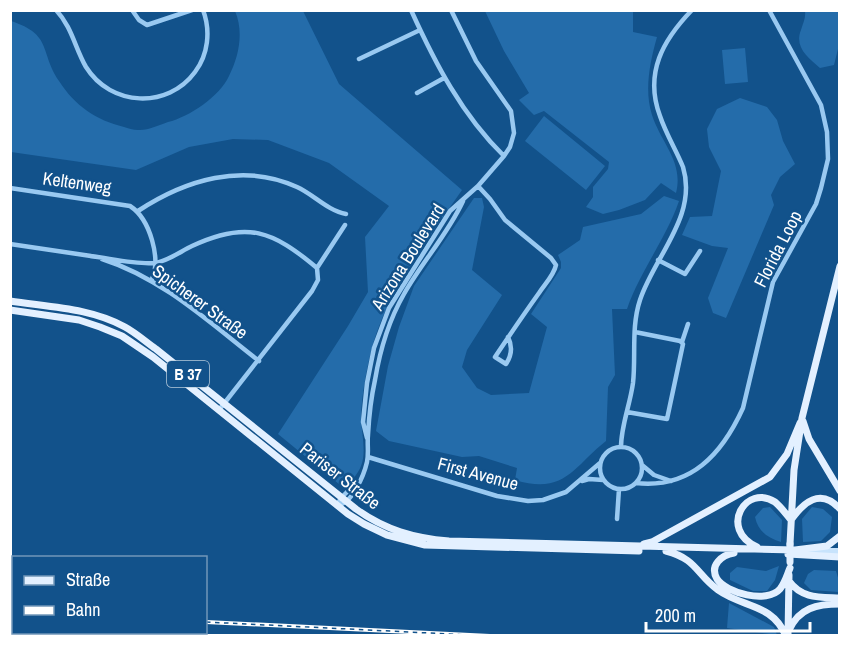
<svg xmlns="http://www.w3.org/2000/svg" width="850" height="646" font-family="'Archivo Narrow',sans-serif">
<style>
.green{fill:#246caa}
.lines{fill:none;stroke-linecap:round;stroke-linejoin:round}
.minor{stroke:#99c9f1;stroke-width:4.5}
.secondary{stroke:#c7e3fc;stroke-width:6}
.primary{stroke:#e3f0ff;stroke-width:7}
.rail-casing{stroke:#fff;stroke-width:4}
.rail{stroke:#12528b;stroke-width:1.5;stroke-dasharray:4.5;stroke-linecap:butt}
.primary-bridge{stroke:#e3f0ff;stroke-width:7}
.labels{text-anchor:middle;stroke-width:5;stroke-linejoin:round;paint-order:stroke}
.shield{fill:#12528b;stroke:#b8cbdc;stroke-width:1.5}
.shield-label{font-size:16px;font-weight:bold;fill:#fff}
.street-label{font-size:18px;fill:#fff;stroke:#12528b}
</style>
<rect width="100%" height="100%" fill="#12528b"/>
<path class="green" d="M235 11H303L339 84 462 190C429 238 390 287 373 344 367 367 362 392 361 416 361 432 367 451 361 466 358 474 350 482 345 489L278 434 348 326 368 292 365 237 389 206 329 163 268 140 233 139 189 147 136 170 11 152V21C53 35 39 51 59 81 75 106 96 120 124 127 128 128 133 130 138 130 147 131 159 125 168 122 189 117 220 96 229 76 239 56 244 32 235 11Z
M485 11H633V32L657 37C650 62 644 90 652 115 661 143 684 162 676 193L661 183 645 200 619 210 603 214 586 207 593 197V187L608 169 609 162 544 111 534 115 519 100 529 93 504 51Z
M805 11H839V45L834 65 820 68C808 58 794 47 801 30 803 23 806 18 805 11Z
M745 48 748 82 725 84 722 50Z
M740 98 767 107 777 120 783 141 795 164 780 177 771 195 774 205 726 318 713 313 708 298 728 248 712 246 682 235 690 217 712 216 721 171 709 147 707 129 717 109Z
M544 116 605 166 586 190 525 141Z
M664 196 679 201C666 239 640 271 627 309H612L615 375 608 387 606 441C573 467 565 495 515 480L517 468 479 456 462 457 389 441 376 431 388 366 399 327 414 286 474 198H482L484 207 472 270 502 295 467 350 462 367 477 388 491 395 529 393 547 327 531 314 561 268V262L558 255 580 240 583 227 641 214Z
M770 507 782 520 781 542C767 538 758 531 755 517L763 508Z
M812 507 823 509 832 517 830 532 821 541 803 542 802 519Z
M779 566 775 580 767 591H753L730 580V573L737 567 766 571Z
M814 570 836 571 839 581V592L811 590 804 583 808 574Z
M729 603 774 627 777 635 727 628Z"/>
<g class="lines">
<path class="minor" d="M56 10C72 27 75 48 86 67 111 107 168 109 195 72 208 55 211 31 203 10
M132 10 139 20 147 25 192 10
M411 10C435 63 462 115 504 156
M359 59 420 30
M417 93 444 78
M478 186 490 199 505 220 551 258 556 265C554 275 545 284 539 293 524 314 509 336 495 357L506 364C512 355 513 347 508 337
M10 188 130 206C150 219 162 260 151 281
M138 211C185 180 243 162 297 187 313 194 328 211 346 214
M10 244 91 256
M90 256C108 258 138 265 154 263 167 262 181 251 192 246 247 220 273 231 317 268L318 280 312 291 219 410
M102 259C162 278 210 323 259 361
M658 260 685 274 700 251
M317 268 345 225
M682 342 688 324
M627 412 667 419 683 344 680 341 635 332
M367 438 363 422 367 383 374 348 389 308 450 211 478 186 504 156 510 147 514 133 511 111 476 61 451 10
M600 468a21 21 0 1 1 42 0a21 21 0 1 1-42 0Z
M621 447C621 426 630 405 633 383 636 356 631 327 640 300 654 257 698 216 683 167 676 150 666 134 660 116 644 73 663 40 692 10
M368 457 497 496 528 501 543 500 566 492 600 463
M642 465 654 475 671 481
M582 481 589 479 603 480
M636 483C691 489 722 454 743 408L773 282 816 204 821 188 828 159 827 132 821 105 769 10
M337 505 341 498 357 482
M338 505C352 504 364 475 367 462 369 453 367 444 368 435 369 416 371 398 375 380 380 350 389 320 404 294 422 262 448 234 463 201
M617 519 619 489"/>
<path class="secondary" d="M810 551H840"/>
<path class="primary" d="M10 301C49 307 91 308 125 327 136 333 146 342 156 349L356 509C385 530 414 538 449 541L795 550 827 546 840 536
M10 310 79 320 100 327 122 336 153 357 348 514 364 524 387 535 425 545 639 551
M803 421 809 439 840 491
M791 520C803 503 820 487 840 509
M644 544 652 542 770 477 787 454 800 423
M790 544 794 470 802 418 840 266
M757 547C718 529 746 483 775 502 781 507 786 514 791 520
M666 551C697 559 696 574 718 590 743 608 772 603 786 636
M734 553C722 555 709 565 717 579 726 593 767 604 780 589 785 583 787 575 790 568
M788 554 840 557
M789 581C802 599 820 597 840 598
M789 630C799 608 817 604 840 604
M788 636 789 575"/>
<g class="rail-casing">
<path id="rail" d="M10 601 14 602
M10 611H14
M206 622 490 636"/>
</g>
<use href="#rail" class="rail"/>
<path class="primary-bridge" d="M790 562V544"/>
</g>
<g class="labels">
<rect class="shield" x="167" y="361" width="42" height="26" rx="4.5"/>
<g class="shield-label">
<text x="188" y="380">B 37</text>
</g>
<g class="street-label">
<text transform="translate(77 183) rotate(8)" y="6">Keltenweg</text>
<text transform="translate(778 249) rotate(-63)" y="6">Florida Loop</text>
<text transform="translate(408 257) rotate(-58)" y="6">Arizona Boulevard</text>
<text transform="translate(200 302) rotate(36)" y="6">Spicherer Straße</text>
<text transform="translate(478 474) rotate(15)" y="6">First Avenue</text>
<text transform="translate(340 476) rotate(38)" y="6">Pariser Straße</text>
</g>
</g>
<rect width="850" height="646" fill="none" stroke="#ffffff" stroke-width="24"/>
<rect x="12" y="556" width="195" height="78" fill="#12528b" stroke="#7197b9" stroke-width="1.5"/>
<rect x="24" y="576" width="30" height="9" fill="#e3f0ff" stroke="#7197b9" stroke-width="1.5"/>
<text x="66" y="586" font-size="18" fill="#ffffff">Straße</text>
<rect x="24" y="606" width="30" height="9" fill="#ffffff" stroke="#7197b9" stroke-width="1.5"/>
<text x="66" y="616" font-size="18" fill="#ffffff">Bahn</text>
<path d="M646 622v9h164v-9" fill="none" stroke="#ffffff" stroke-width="3"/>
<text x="655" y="622" font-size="18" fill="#ffffff" stroke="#12528b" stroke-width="4.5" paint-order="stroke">200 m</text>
</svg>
